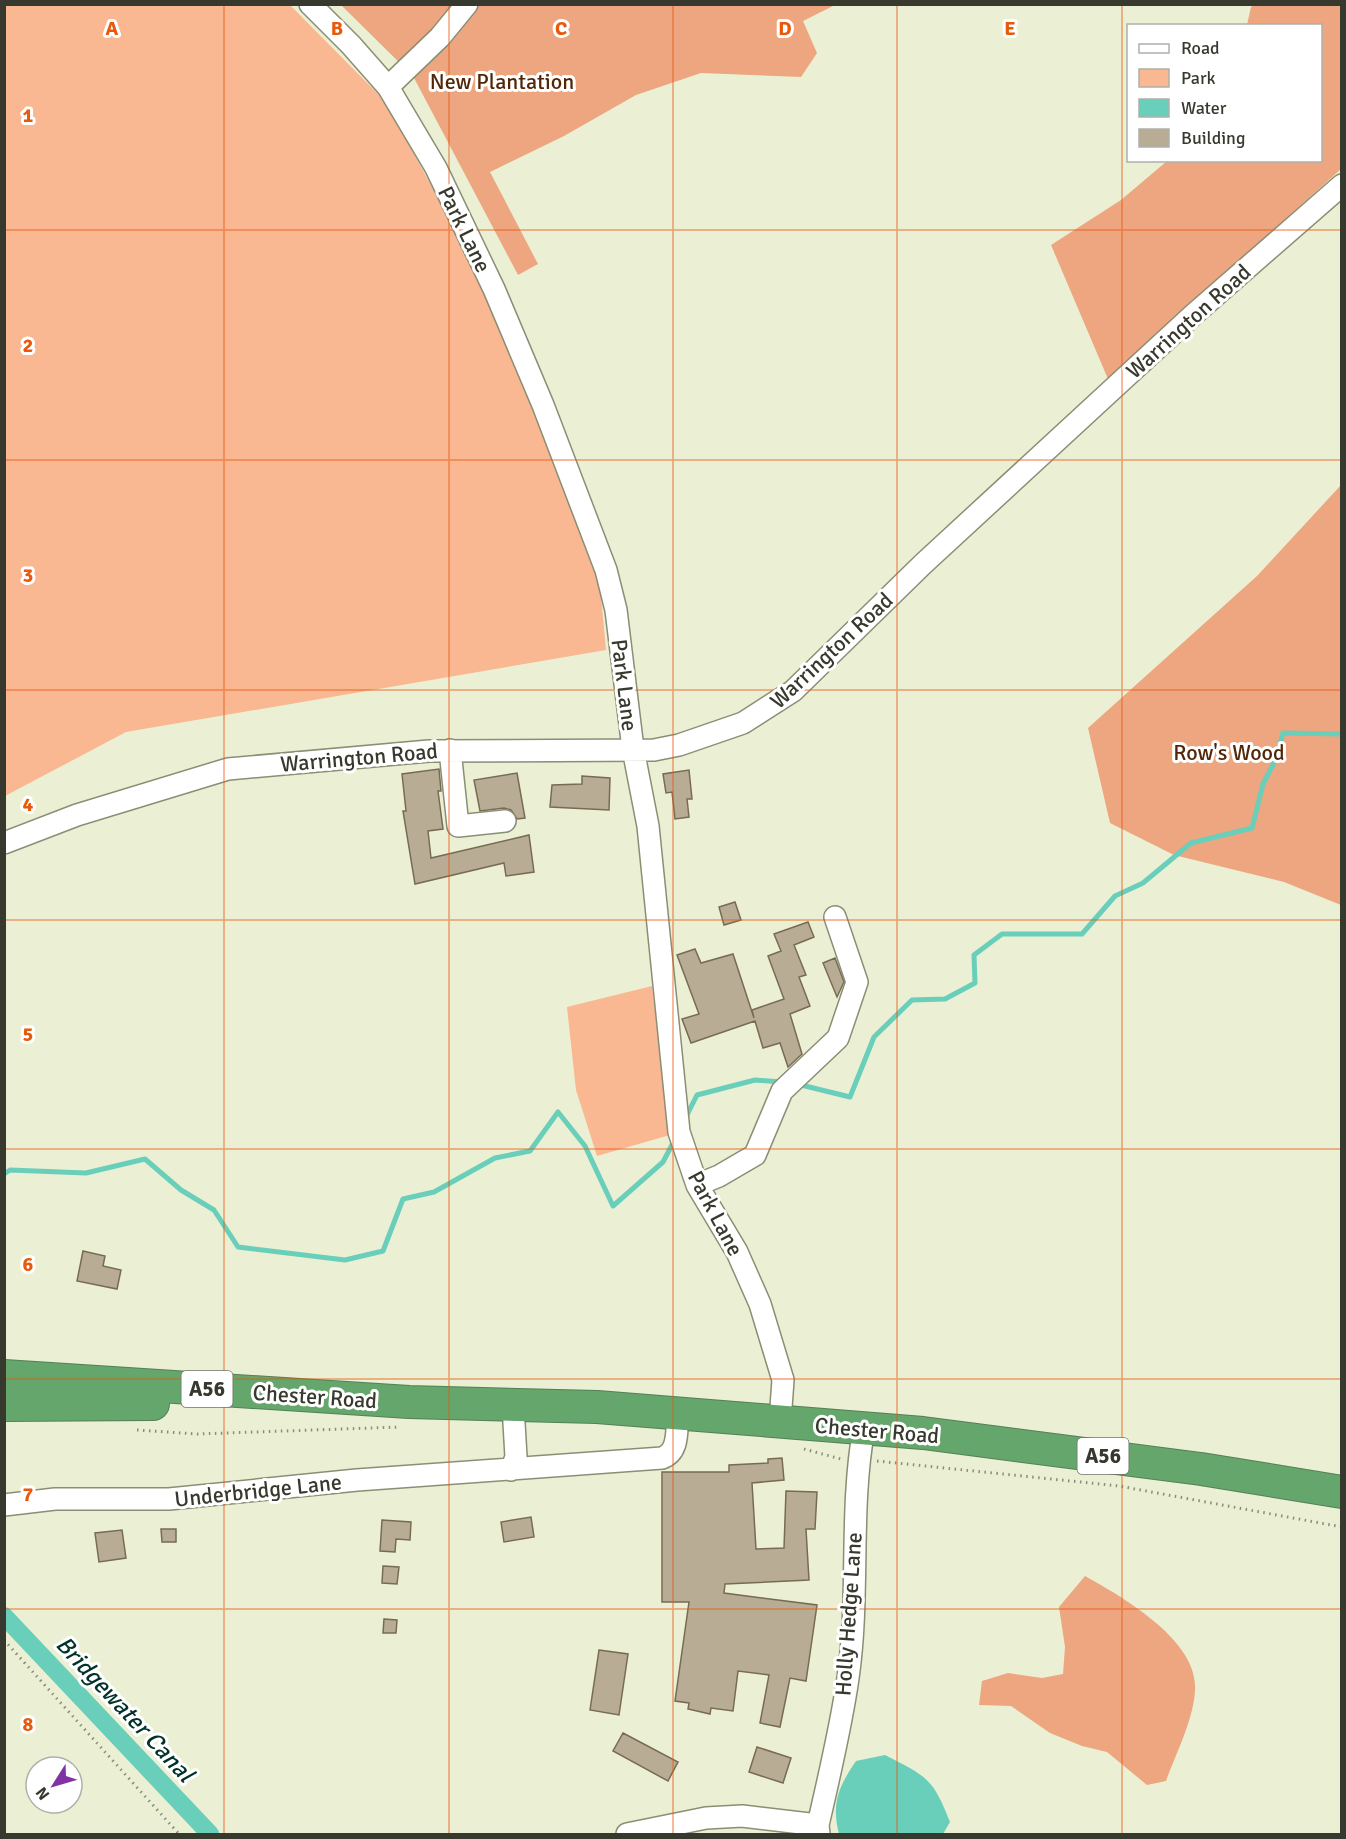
<svg xmlns="http://www.w3.org/2000/svg" width="1346" height="1839" font-family="Signika,sans-serif">
<style>
.green{fill:#f9b792}
.forest{fill:#eda67f}
.water{fill:#69ceba}
.lines{fill:none;stroke-linecap:round;stroke-linejoin:round}
.stream{stroke:#69ceba;stroke-width:5}
.canal{stroke:#69ceba;stroke-width:18}
.building{fill:#b9ac94;stroke:#776b54;stroke-width:1.5}
.minor-casing{stroke:#8a8e75;stroke-width:24}
.highway-casing{stroke:#558056;stroke-width:34}
.path{stroke:#8a8d7a;stroke-width:3;stroke-dasharray:1.5 4.5;stroke-linecap:butt}
.minor{stroke:#fff;stroke-width:21}
.highway{stroke:#64a66b;stroke-width:32}
.grid{fill:none;stroke:#e8590c;stroke-width:1.5;stroke-opacity:0.55}
.labels{text-anchor:middle;stroke-width:6;stroke-linejoin:round;paint-order:stroke}
.shield{fill:#fff;stroke:#74746d;stroke-width:1.5}
.shield-label{font-size:21px;font-weight:bold;fill:#38392e}
.park-label{font-size:22px;fill:#522607;stroke:#fff}
.street-label{font-size:22px;fill:#38392e;stroke:#fff}
.water-label{font-size:24px;font-style:italic;fill:#00322a;stroke:#fff}
.grid-label{font-size:20px;text-anchor:middle;font-weight:bold;fill:#e8590c;stroke:#fff;stroke-width:6;stroke-linejoin:round;paint-order:stroke}
</style>
<rect width="100%" height="100%" fill="#ebf0d4"/>
<path class="green" d="M5 5H290L386 102 487 289 599 574 606 650 126 732 5 796Z
M652 986 670 1135 597 1156 576 1090 567 1007Z"/>
<path class="forest" d="M341 5H835L803 21 817 53 801 77 701 73 636 95 564 136 490 172 538 264 518 275 413 76Z
M1254 5H1341V169L1108 379 1051 245 1121 200 1167 161 1320 160V26L1247 25 1251 7Z
M1341 485V905L1284 882 1174 855 1110 823 1088 728 1257 576Z
M1085 1576C1121 1596 1194 1638 1195 1685 1196 1715 1176 1753 1166 1781L1147 1785 1107 1752 1082 1746 1050 1733 1011 1706 979 1705 982 1681 1008 1673 1042 1678 1063 1674 1065 1647 1059 1607Z"/>
<path class="water" d="M885 1755C926 1776 933 1778 950 1822L943 1834H839C831 1803 839 1786 856 1761Z"/>
<g class="lines">
<path class="stream" d="M797 1084 850 1097 874 1037 912 1000 945 999 975 983 974 955 1002 934H1082L1115 896 1143 883 1191 843 1252 828 1263 784 1275 761 1283 733 1342 734
M685 1119 697 1095 755 1080 782 1082
M4 1174 10 1170 86 1173 145 1159 181 1190 214 1210 238 1247 345 1260 383 1251 403 1199 434 1192 495 1158 530 1151 558 1112 585 1146 613 1206 663 1162 674 1141"/>
<path class="canal" d="M4 1616 210 1834"/>
</g>
<path class="building" d="M439 769 441 791H438L443 829 428 831 431 858 529 835 534 872 506 876 504 863 415 884 403 811H406L402 774Z
M689 770 692 799H687L689 817 675 819 672 792 666 793 663 774Z
M517 773 525 818 517 819 511 810 504 808 480 811 474 780Z
M582 776 610 778 609 810 550 807 552 785 582 784Z
M735 902 741 920 724 925 719 907Z
M808 922 814 937 794 945 806 975 799 977 810 1006 790 1014 802 1054 788 1067 780 1043 763 1048 755 1021 691 1043 682 1019 699 1014 677 955 695 949 701 963 733 954 754 1018 752 1010 784 999 768 956 781 951 774 934Z
M835 958 844 982 837 997 823 963Z
M83 1251 105 1256 103 1266 121 1270 117 1289 77 1281Z
M782 1458 784 1480 752 1483 756 1549 784 1548 786 1491 817 1492 815 1529H806L809 1580 725 1584 724 1593 817 1605 806 1681 790 1678 780 1727 760 1723 769 1675 738 1671 733 1711 711 1708 710 1714 688 1709 689 1703 675 1701 689 1602H662V1472H729V1465L768 1463V1459Z
M531 1517 534 1537 504 1542 501 1522Z
M382 1520 411 1522 410 1540 396 1539 395 1552 380 1551Z
M161 1529H176V1542H162Z
M122 1530 126 1558 99 1562 95 1533Z
M383 1566 399 1567 397 1584 382 1583Z
M384 1619 397 1620 396 1633H383Z
M599 1650 628 1654 619 1715 590 1710Z
M623 1733 678 1762 668 1781 613 1751Z
M757 1747 791 1758 783 1783 749 1772Z"/>
<g class="lines">
<g class="minor-casing">
<path id="minor" d="M310 4 351 45 388 87 436 168 494 289 543 405 606 570 616 610 633 749 648 826 679 1132 697 1185 737 1252 760 1304 783 1380 780 1421
M388 87 440 37 467 4
M450 750 458 826 505 821
M4 843 77 815 228 769 429 751 654 750 679 745 743 723 793 691 923 564 1192 316 1342 185
M697 1185 719 1176 755 1155 782 1091 838 1038 857 982 835 917
M511 1470 516 1457 513 1406
M4 1505 55 1499H169L357 1480 662 1458C680 1452 676 1429 678 1413
M627 1834 706 1818 742 1816 818 1825
M819 1834 818 1825C829 1777 841 1727 848 1678 860 1595 849 1511 864 1428"/>
</g>
<g class="highway-casing">
<path id="highway" d="M4 1376 409 1402 597 1407 923 1433 1201 1469 1342 1492
M4 1405 153 1404"/>
</g>
<path class="path" d="M137 1430 197 1434 400 1427
M804 1449 841 1459
M877 1461 1119 1486 1342 1527
M4 1640 179 1834"/>
<use href="#minor" class="minor"/>
<use href="#highway" class="highway"/>
</g>
<path class="grid" d="M224 4V1834M449 4V1834M673 4V1834M897 4V1834M1122 4V1834M4 230H1342M4 460H1342M4 690H1342M4 920H1342M4 1149H1342M4 1379H1342M4 1609H1342"/>
<g class="labels">
<g class="shield">
<rect x="181.5" y="1371" width="51" height="36" rx="4.5"/>
<rect x="1077.5" y="1438" width="51" height="36" rx="4.5"/>
</g>
<g class="shield-label">
<text x="207" y="1396">A56</text>
<text x="1103" y="1463">A56</text>
</g>
<g class="park-label">
<text x="502" y="89">New Plantation</text>
<text x="1229" y="760">Row's Wood</text>
</g>
<g class="street-label">
<text transform="translate(465 229) rotate(64)" y="8">Park Lane</text>
<text transform="translate(1188 321) rotate(-42)" y="8">Warrington Road</text>
<text transform="translate(831 650) rotate(-43)" y="8">Warrington Road</text>
<text transform="translate(625 685) rotate(83)" y="8">Park Lane</text>
<text transform="translate(359 757) rotate(-5)" y="8">Warrington Road</text>
<text transform="translate(716 1213) rotate(62)" y="8">Park Lane</text>
<text transform="translate(315 1396) rotate(4)" y="8">Chester Road</text>
<text transform="translate(877 1430) rotate(5)" y="8">Chester Road</text>
<text transform="translate(258 1490) rotate(-6)" y="8">Underbridge Lane</text>
<text transform="translate(848 1614) rotate(-86)" y="8">Holly Hedge Lane</text>
</g>
<g class="water-label">
<text transform="translate(125 1709) rotate(47)" y="8">Bridgewater Canal</text>
</g>
</g>
<g class="grid-label">
<text x="112" y="35">A</text>
<text x="337" y="35">B</text>
<text x="561" y="35">C</text>
<text x="785" y="35">D</text>
<text x="1010" y="35">E</text>
<text x="28" y="122">1</text>
<text x="28" y="352">2</text>
<text x="28" y="582">3</text>
<text x="28" y="811">4</text>
<text x="28" y="1041">5</text>
<text x="28" y="1271">6</text>
<text x="28" y="1501">7</text>
<text x="28" y="1731">8</text>
</g>
<rect width="1346" height="1839" fill="none" stroke="#38392e" stroke-width="12"/>
<rect x="1127" y="24" width="195" height="138" fill="#ffffff" stroke="#afb0ab" stroke-width="1.5"/>
<rect x="1139" y="44" width="30" height="9" fill="#ffffff" stroke="#afb0ab" stroke-width="1.5"/>
<text x="1181" y="54" font-size="18" fill="#38392e">Road</text>
<rect x="1139" y="69" width="30" height="18" fill="#f9b792" stroke="#afb0ab" stroke-width="1.5"/>
<text x="1181" y="84" font-size="18" fill="#38392e">Park</text>
<rect x="1139" y="99" width="30" height="18" fill="#69ceba" stroke="#afb0ab" stroke-width="1.5"/>
<text x="1181" y="114" font-size="18" fill="#38392e">Water</text>
<rect x="1139" y="129" width="30" height="18" fill="#b9ac94" stroke="#afb0ab" stroke-width="1.5"/>
<text x="1181" y="144" font-size="18" fill="#38392e">Building</text>
<g transform="translate(54 1785) rotate(233)"><circle r="28" fill="#ffffff" stroke="#afb0ab" stroke-width="1.5"/>
<path d="M0-4.5L10 22L0 15L-10 22Z" fill="#8133a4"/>
<text y="-9" font-size="16" font-weight="bold" text-anchor="middle" fill="#38392e">N</text>
</g>
</svg>
